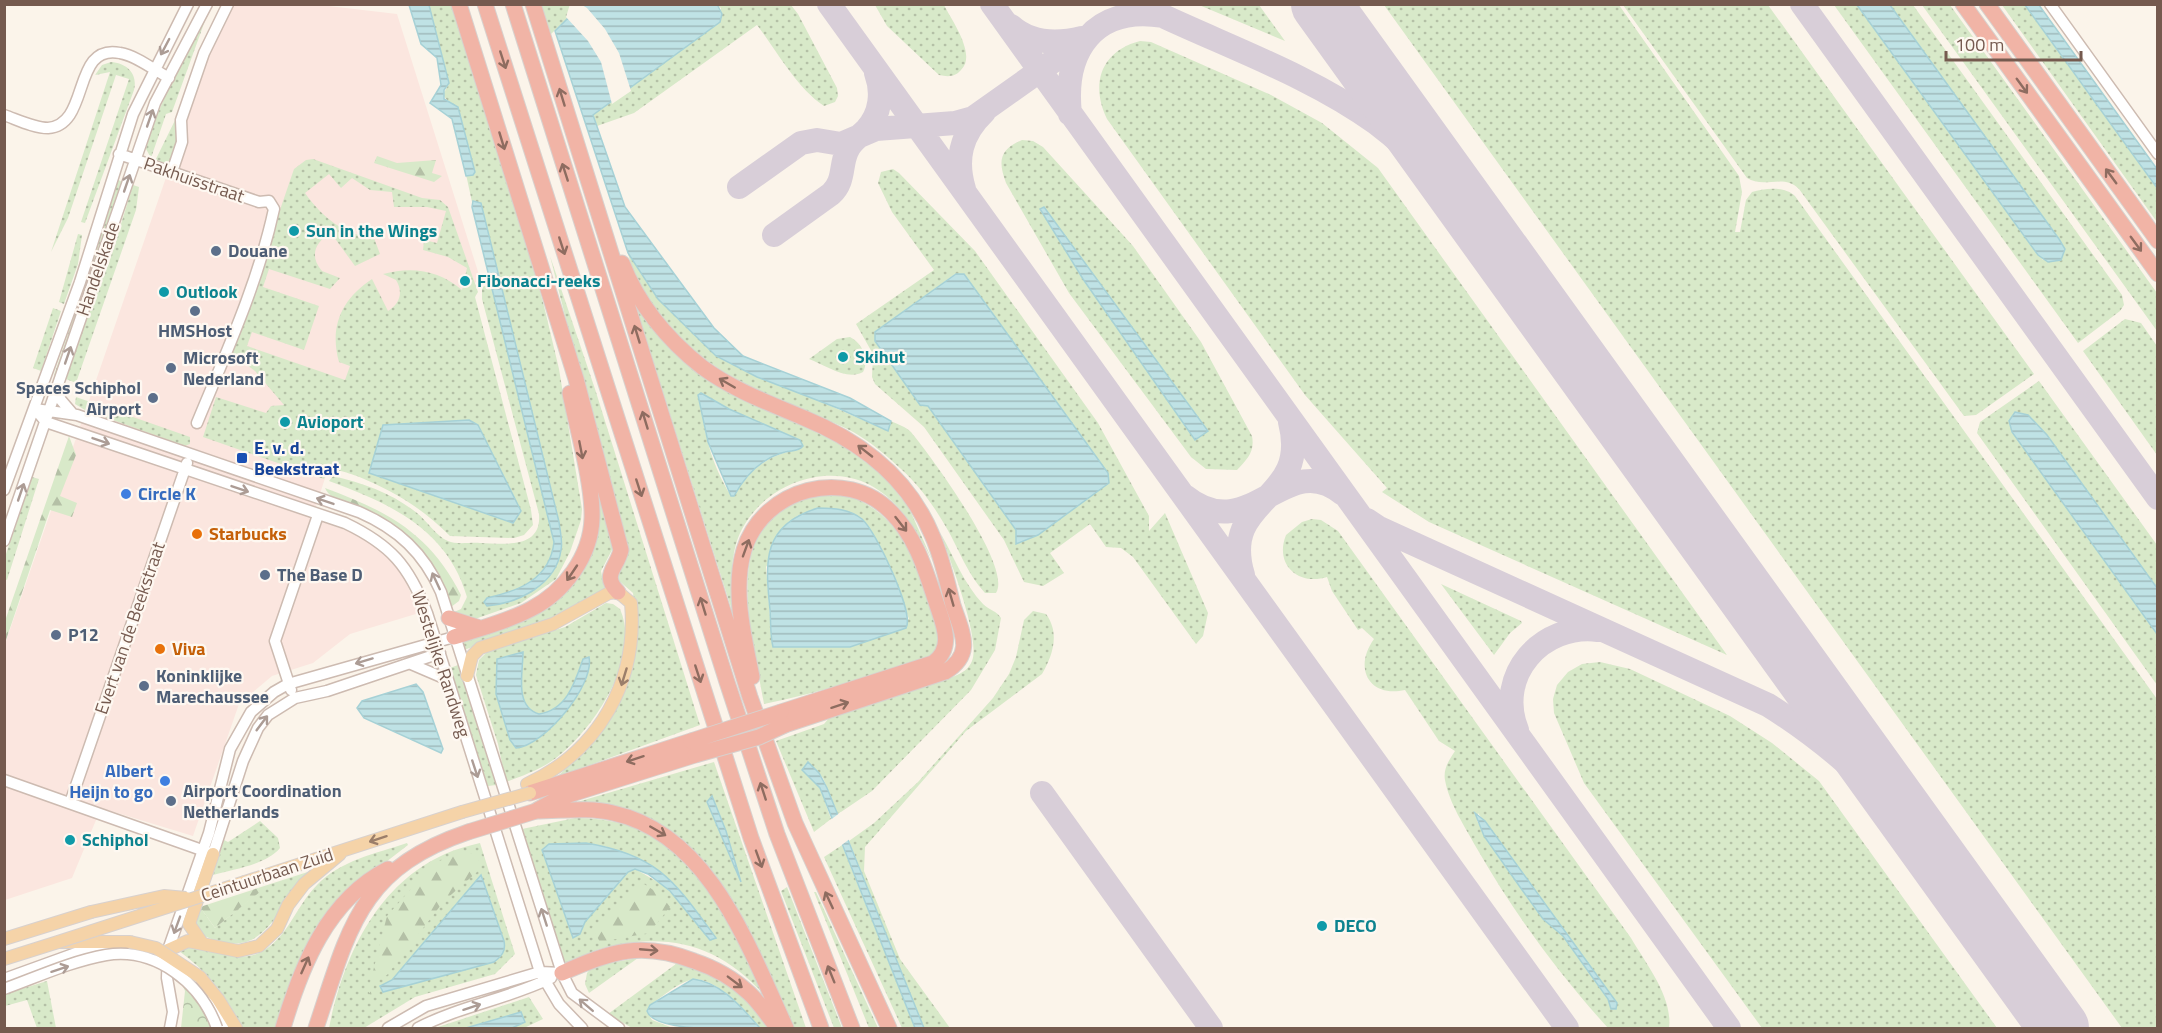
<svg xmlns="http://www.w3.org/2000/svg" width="2162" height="1033" font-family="'Titillium Web',sans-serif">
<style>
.commercial{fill:#fbe6df}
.grass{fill:url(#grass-dots);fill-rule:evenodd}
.forest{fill:url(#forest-firs)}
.park{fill:url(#park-crowns)}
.water{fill:url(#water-rules);stroke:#a6d1d6;stroke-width:1.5}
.pier{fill:#fbf4ea}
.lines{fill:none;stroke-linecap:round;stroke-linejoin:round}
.taxiway{stroke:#d8ced8;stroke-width:24}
.runway{stroke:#d8ced8;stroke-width:60}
.minor-casing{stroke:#cdbbb1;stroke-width:13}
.major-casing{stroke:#d8d1ce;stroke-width:14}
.highway-casing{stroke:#d8d1ce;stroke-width:17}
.minor{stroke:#fff;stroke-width:10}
.major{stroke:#f5d3a8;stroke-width:12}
.highway{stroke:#f1b4a6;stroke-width:15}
.minor-bridge-casing{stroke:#cdbbb1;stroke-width:13;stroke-linecap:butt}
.major-bridge-casing{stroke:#d8d1ce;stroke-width:14;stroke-linecap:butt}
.highway-bridge-casing{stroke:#d8d1ce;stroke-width:17;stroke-linecap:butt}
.minor-bridge{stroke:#fff;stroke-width:10}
.major-bridge{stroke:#f5d3a8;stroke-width:12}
.highway-bridge{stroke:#f1b4a6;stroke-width:15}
.oneway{stroke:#ac9c95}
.oneway2{stroke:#8e6c60}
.oneway3{stroke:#9b7e6a}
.culture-dot{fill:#0f9aa8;stroke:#fef8f1;stroke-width:2}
.service-dot{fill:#5c6f8a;stroke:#fef8f1;stroke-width:2}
.transit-dot{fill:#1a4fb4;stroke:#fef8f1;stroke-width:2}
.shop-dot{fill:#3f7fe0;stroke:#fef8f1;stroke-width:2}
.food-dot{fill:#e8710a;stroke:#fef8f1;stroke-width:2}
.labels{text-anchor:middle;stroke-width:4.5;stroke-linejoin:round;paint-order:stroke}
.street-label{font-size:18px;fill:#755a4f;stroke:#fef8f1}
.culture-label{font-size:18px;font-weight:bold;fill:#0d838f;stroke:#fef8f1;text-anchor:start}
.service-label{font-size:18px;font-weight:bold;fill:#4e5e75;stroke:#fef8f1;text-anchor:start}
.transit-label{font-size:18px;font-weight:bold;fill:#164399;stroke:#fef8f1;text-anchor:start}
.shop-label{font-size:18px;font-weight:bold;fill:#366cbe;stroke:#fef8f1;text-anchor:start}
.food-label{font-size:18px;font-weight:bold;fill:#c56008;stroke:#fef8f1;text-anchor:start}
</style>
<defs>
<pattern id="grass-dots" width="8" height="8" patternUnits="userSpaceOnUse" patternTransform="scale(1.5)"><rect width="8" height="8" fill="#d8e9c9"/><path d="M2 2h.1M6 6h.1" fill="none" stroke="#b4c0a6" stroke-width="1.8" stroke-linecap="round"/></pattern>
<pattern id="forest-firs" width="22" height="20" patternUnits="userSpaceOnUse" patternTransform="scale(1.5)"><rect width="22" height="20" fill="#d8e9c9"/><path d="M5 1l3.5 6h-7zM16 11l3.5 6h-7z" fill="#b4c0a6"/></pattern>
<pattern id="park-crowns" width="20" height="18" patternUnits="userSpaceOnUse" patternTransform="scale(1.5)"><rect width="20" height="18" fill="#d8e9c9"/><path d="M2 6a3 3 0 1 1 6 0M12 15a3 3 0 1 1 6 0" fill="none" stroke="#b4c0a6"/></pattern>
<pattern id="water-rules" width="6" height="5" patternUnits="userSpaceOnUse" patternTransform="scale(1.5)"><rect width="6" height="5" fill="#bfe2e5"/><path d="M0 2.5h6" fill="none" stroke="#a0babc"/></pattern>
</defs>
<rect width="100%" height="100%" fill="#fbf4ea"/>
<path class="commercial" d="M233 5H320L397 14 480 278 351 399 312 518 372 540 400 568 419 613 350 634 313 663 272 676 239 704 193 836 101 808 72 878 5 900V644L209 53Z"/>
<path class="grass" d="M429 5H453L523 230 544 306 559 369 582 509 581 520 570 552 556 579 521 603 475 619 452 613 461 609 467 597C447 529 391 504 329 481L333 476C364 483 393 494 417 513 427 521 437 537 448 541 456 545 471 542 480 543 505 544 542 549 539 514L482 299V287L491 284 554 542C550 581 520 590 487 598L484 602 487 606C521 602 552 584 561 550 564 542 560 530 559 522L481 203 472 202 451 105 443 95 449 83Z
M541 5H573L570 16 551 34Z
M717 5H791L798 14 837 88 838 96 835 102 824 106C796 87 777 51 757 25L634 113 597 126 593 115 720 22 721 8Z
M875 5H944C952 21 977 55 961 70 955 77 948 77 939 75L887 26Z
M1199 5H1259L1285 41Z
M1384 5H1619L1739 176 1742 192 1735 232H1740L1746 200 1752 192C1765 188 1785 186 1795 196L2157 699V1028H2122Z
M1623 5H1768L2034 374 1976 415 1964 416 1799 189C1784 173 1764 189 1747 178Z
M1834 5H1857L2043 260 2059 239 1890 5H1913L2122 295 2124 305 2120 311 2078 343Z
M1922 5H1950L2157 293V331Z
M2002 5H2025L2157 188V222Z
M206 18 172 112 166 114 151 158 146 149C158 102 184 61 206 18Z
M1140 41 1151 42 1271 95 1322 123 1378 168 1727 655 1429 522 1382 492 1387 488 1305 395 1107 119C1090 84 1101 51 1140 41Z
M111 62C127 63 138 74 134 90L85 223 81 222 129 79 116 75 68 218 51 252 110 72 95 75 102 65Z
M181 108C180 123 182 155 166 163L155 161Z
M1022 140 1033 141 1043 147 1133 246 1201 342 1252 436C1255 452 1247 459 1237 470L1206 469 1191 457 1069 293 1006 183C998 161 999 150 1022 140ZM1044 207 1207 431 1196 439 1040 210Z
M313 159 422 198 440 200 448 207 478 292 475 297 531 510 533 525 524 535 514 538 450 536C422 508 394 491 357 476 347 473 336 467 326 473L324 479 203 437 216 397 266 413 271 406 284 405 255 371 231 353 294 169 306 160ZM329 174 341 188 352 178 370 190 392 192 394 207H427L446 211 437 243 424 240 423 250 448 257 467 268 462 290C439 270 412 266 383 274L396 280C404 293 399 304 388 311L372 279C342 299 329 326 339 362L350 366 345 380 247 346 252 332 304 350 319 306 263 287 269 269 330 289 340 278 322 271C309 256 315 242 331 233L355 266 380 254 374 238C344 235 322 217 305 193Z
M893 169 899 173 975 251 1098 423 1149 516V531L1165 513 1208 613 1203 636 1196 644 1133 557 1121 548 1106 547 1090 524 1050 553 1064 573 1043 586 1024 582 1004 540 924 427 875 384 872 377 873 354 856 324 934 270 892 212 878 183 881 172ZM955 274H964L1038 535 1017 531 875 332Z
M116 179 123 182 56 376 54 375 92 263Z
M133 185 139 187 136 210 76 383 66 379 96 291 109 263Z
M78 234 82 235 78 264 64 304 59 302Z
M628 253 658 299 716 356 888 431 891 421C897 424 906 427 911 432 930 455 1013 567 996 593H985C967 574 959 549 946 527 934 506 919 485 901 469 887 456 872 443 855 433 831 420 804 412 779 401 716 373 644 325 628 253Z
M550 256 595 389 700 725 557 777C613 724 644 671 633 593L617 579 620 568 626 558Z
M632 294 669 341 804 426 844 446 884 476 909 508 933 562C918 532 900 501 870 485 819 459 752 491 736 544 729 568 733 592 734 617ZM701 393 729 409 800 440 798 450C768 454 748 471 734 496H731C712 466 701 427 701 393Z
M53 308 61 311 41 371 33 368Z
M2125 319 2141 323 2157 346V455L2083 351Z
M850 337C862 343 870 359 863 372 847 381 825 365 809 359L837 339Z
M2039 381 2157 545V685L1977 433 1980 422Z
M76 397 190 437V444L185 446 85 410 75 404Z
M587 454 613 548 601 571 605 592 578 609 464 650 461 642C510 625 562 613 587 564 591 556 596 546 596 537 596 510 590 481 587 454Z
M32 477 39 479 7 580 5 579V557Z
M843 494C908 513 922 580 943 636L935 656C878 674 823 692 764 704 753 638 717 525 806 496 817 493 832 495 843 494ZM818 508H830L885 556 909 619 772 643 766 567 797 516Z
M1312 519 1321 520 1338 531 1631 938C1646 964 1673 997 1669 1028H1608C1557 972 1514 913 1476 847 1465 827 1449 803 1445 780 1443 769 1449 760 1455 751L1439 741 1405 690C1369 698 1353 668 1374 639L1362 628 1358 630 1332 591 1327 577C1299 586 1274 565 1286 535L1302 522ZM1478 813 1616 1003V1009H1611L1609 999 1563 936 1543 919 1496 853 1477 821Z
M941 534C954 557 964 584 983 604 989 610 997 611 1001 618L995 650 971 690 872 791 838 814 823 778 808 763 802 770 820 788 831 819 814 832 776 741 824 724 830 717 955 676C962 673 969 669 972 661 981 639 949 558 941 534Z
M1441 584 1521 621 1522 623 1510 633 1494 655Z
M606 603 613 604 620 609C642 658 593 730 556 758 542 769 522 776 506 782L498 744 476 675 479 660 487 652 565 627ZM583 659 571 705 542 735 520 748 522 693C523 701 525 709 533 712 561 724 577 677 583 659Z
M1033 611 1046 614C1060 633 1053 655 1042 674L966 731 865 847 864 871 900 959 950 1028H924L849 841 874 823 918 782 993 698 1009 674 1016 657 1024 620Z
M1600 662 1630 669 1730 716 1772 743 1819 781 1997 1028H1762L1584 783 1554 713 1553 699 1557 685 1568 672 1582 664Z
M458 665 496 785 488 786 450 668Z
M714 762 806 1028H792C759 959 718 835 635 814 613 808 589 808 567 805Z
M575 818C693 818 721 906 765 996 721 946 671 932 607 947 592 950 579 960 564 964L522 829ZM604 846C668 865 678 886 716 938L663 885 635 869 628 872 580 928 542 850Z
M260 821 278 838 280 848C266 865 233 869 213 875L224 840 228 842Z
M407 843 408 845 351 889 276 1028H242C228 997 207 971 179 951 202 939 231 966 259 953 288 939 295 907 317 885 341 860 375 854 407 843Z
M480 843 515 954 495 974 415 997 364 1028H329C343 958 376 885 445 854 456 849 468 846 480 843Z
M842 845 915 1028H902L824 857Z
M317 869C306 882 295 895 283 909 266 930 253 949 222 942 210 939 201 936 194 926L200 907 215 928 260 891 258 888Z
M787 887 842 1028H834L781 891Z
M814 892H816L878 1028H869Z
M638 958 589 993 585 984 587 973 593 966Z
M680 961C718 977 746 991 767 1028H760C746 1012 714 974 690 980 676 984 662 997 650 1005L647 1011 652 1020 673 1028H632L608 1014Z
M47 981 56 1028H37L27 1000 5 1006V994Z
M529 997 543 1019 524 1028H512L525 1022 521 1012 466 1028H435Z"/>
<path class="forest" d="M377 156 397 163 436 160 432 173 442 176 434 182 374 163Z
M69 436 76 455 60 496 77 503 72 517 50 510 5 643V621Z
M325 488C387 511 430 533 461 595L459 601 451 607C438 561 409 529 365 510 352 504 331 502 325 488Z
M459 852 476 854 480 863 477 872 444 901 387 975 375 982 371 995 368 991 387 916 433 864Z
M644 884 661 895 670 907 649 933 600 942 592 928 635 888Z
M258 888 261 891 215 928 200 907Z"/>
<path class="park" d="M181 982 203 1006 213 1028H181L185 991Z"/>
<path class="water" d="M717 4 722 14 720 22 593 115 625 207 714 328 743 356 850 398 891 421 888 431 840 409 757 377 716 356 658 299 628 253 555 31 570 16 573 5Z
M398 5H429L449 83 444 90V99L458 107 475 172 473 175 466 176 452 119 430 103 441 85 437 58 421 44 409 5Z
M1857 5H1890L2059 239 2065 249 2061 260 2048 262 2038 255Z
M2025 5H2039L2157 169V188Z
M473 201 481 203 559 522C560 531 563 541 561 550 556 585 518 603 487 606L484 602 487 598C519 591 550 579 554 542L472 207Z
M1044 207 1208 431 1195 440 1083 279 1040 209Z
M956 274H964L1108 473 1109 483 1038 535 1016 544V530L928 406 920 405 875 341V332Z
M701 393 729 409 800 440 803 446C798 452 792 450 785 452 762 458 745 476 734 496H731L708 442 698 395Z
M2015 412 2028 415 2047 435 2157 588V634L2012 432 2009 421Z
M469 420 478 425 521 511 513 523 369 473 383 425Z
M818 508C834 508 849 509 862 519 876 531 915 614 906 628L850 647H773C770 635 771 622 770 610 765 561 762 525 818 508Z
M523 652C523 673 514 707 539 714 567 710 575 682 583 659L589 657C595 685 544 746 516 748L510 740 496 694 497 659Z
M416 684 423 692 443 749 441 753 364 718 357 708 362 701Z
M808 762 819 773 827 788 924 1028H915L820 788 802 770Z
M712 796 726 831 741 882 707 802Z
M1475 813 1485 821 1617 1003 1616 1009H1611L1608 999 1563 936 1543 919 1520 887 1484 836Z
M586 843C659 855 675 882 716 938L710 940 670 891 648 874 635 869 628 872 585 922 580 934 573 938 542 850 549 844Z
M481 875 504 941C506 951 502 956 494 962L383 992 380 986 392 980Z
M693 979C721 982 742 1008 760 1028 737 1029 654 1033 647 1011L650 1005Z
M521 1012 525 1022 512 1028H466Z"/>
<path class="pier" d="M570 4 582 5 587 8 605 29 619 53 631 91 612 104 601 62 588 41 566 17Z
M841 812 851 838 839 847 829 821Z"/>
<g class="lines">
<path class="taxiway" d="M829 4 1567 1028
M992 4 1729 1028
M1802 4 2158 498
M1011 26C1031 44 1057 44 1082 38
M1070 114C1063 51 1094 5 1163 16 1234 49 1312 77 1376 123 1420 156 1456 199 1491 241
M739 187 801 143 817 140 841 144 876 129 955 123 973 118 1083 40
M964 189C955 159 961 134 984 112
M774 235 831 194C845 181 840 166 847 151 851 141 859 137 866 130 881 114 883 92 876 73
M1185 496C1251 549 1285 446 1343 494
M1367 520 1379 528 1768 705C1824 740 1869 780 1914 828
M1243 575C1219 495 1311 504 1290 422
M1517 730C1495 675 1542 623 1598 630
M1042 793 1211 1028"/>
<path class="runway" d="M1321 4 2059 1028"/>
<g class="minor-casing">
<path id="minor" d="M2050 4 2158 154
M4 115C18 120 34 128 48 128 91 125 71 43 120 53 137 56 154 70 169 78
M119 154 259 202 269 201 274 209C258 283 226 353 197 423
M172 172 182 142 181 120 204 53 228 4
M59 386 60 399 72 413
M35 409 77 415 359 512C398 529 424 553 441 592L562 973 572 993 619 1028
M35 409 46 422 345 523C391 545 409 566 427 613L540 972 559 1004 582 1028
M4 490 80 282 133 114 188 4
M4 541 155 103 207 4
M411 664 446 679
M291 690 275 641 318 515
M4 780 213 854 243 761 258 728 268 715 295 698 327 691 440 653
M70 803 187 463
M4 979 87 949 106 946
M212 999 225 1028
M170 1028 173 1012 167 978 168 950 209 833 230 749 251 712 274 692 288 684 454 637
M388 1028 426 1006 540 972 562 973
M418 1028C460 1006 508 999 551 978"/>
</g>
<g class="major-casing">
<path id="major" d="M467 676 472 656 480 648 553 624 609 593 618 592 631 603C638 681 599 751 527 784
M245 882 462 812
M4 939 91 912
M202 943 189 924 213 854
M168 950 188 941 238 951 259 946 277 929 288 905 304 884 340 854
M4 959 58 942H130
M200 977 218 999 236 1028"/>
</g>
<g class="highway-casing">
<path id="highway" d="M459 4 576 379 621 550C617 568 601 575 618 592
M485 4 751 838 821 1028
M513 4 727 682 777 834 852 1028
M533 4 750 697 795 823 889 1028
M1963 4 2158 274
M1987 4 2158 241
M622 263C638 304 668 340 702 367 733 390 769 403 804 418 860 441 908 477 932 535 942 557 947 582 953 605 962 633 975 654 945 672L785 725
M449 618 480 628
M454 637C480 628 507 622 531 609 564 592 591 556 592 518 593 484 577 428 570 393
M752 677C744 637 732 590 744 550 763 488 846 466 891 512 917 538 926 572 937 605 944 626 954 648 933 663L781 712
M530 793 691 741
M537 810 559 798 695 755
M536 811C562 811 588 807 613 813 710 834 749 948 786 1028
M562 973C611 951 642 941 694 961 715 968 733 978 749 993 761 1004 768 1017 778 1028
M283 1028C301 967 327 900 388 869
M316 1028C349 929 359 869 468 832"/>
</g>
<use href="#minor" class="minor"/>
<use href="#major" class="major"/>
<use href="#highway" class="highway"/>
<g class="minor-bridge-casing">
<path id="minor-bridge" d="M4 989C37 977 72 961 106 955 156 947 201 983 217 1028"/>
</g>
<g class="major-bridge-casing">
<path id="major-bridge" d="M462 812 530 793
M91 912 164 896 186 898
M58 942 245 882
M130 942 156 948 200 977"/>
</g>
<g class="highway-bridge-casing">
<path id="highway-bridge" d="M691 741 781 712
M695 755 759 737 785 725
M468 832 536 811"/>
</g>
<use href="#minor-bridge" class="minor-bridge"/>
<use href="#major-bridge" class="major-bridge"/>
<use href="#highway-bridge" class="highway-bridge"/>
</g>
<defs><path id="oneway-shaft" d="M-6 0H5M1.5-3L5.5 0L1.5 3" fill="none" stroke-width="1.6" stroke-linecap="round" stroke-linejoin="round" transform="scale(1.5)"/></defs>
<g class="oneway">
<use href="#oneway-shaft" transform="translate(165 47) rotate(118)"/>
<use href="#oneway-shaft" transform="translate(150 118) rotate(-71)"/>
<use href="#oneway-shaft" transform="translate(127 183) rotate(-71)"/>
<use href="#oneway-shaft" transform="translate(68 355) rotate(-71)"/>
<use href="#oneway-shaft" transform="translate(101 441) rotate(19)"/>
<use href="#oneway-shaft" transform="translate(240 489) rotate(19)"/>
<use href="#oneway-shaft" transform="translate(21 492) rotate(-71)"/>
<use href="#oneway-shaft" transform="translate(325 501) rotate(-161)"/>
<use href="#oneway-shaft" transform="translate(436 581) rotate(-115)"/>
<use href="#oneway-shaft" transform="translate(364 661) rotate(163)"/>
<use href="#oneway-shaft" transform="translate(262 723) rotate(-53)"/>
<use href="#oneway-shaft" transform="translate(475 769) rotate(72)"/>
<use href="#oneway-shaft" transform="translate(544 917) rotate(-108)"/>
<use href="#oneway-shaft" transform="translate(177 925) rotate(110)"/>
<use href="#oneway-shaft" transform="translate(60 969) rotate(-18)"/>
<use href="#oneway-shaft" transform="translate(586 1005) rotate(-139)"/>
<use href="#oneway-shaft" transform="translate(472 1007) rotate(-18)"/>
</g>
<g class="oneway2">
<use href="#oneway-shaft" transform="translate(503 60) rotate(72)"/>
<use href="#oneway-shaft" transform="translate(2022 86) rotate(54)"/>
<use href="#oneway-shaft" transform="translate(562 97) rotate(-107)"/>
<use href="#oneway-shaft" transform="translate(502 141) rotate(73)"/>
<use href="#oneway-shaft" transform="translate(565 172) rotate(-108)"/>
<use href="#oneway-shaft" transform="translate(2111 176) rotate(-126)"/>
<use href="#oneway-shaft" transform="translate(2136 244) rotate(54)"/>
<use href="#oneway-shaft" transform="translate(562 246) rotate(72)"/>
<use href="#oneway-shaft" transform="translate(637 334) rotate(-107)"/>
<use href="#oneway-shaft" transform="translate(727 383) rotate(-150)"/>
<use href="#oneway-shaft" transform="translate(645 420) rotate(-107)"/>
<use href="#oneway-shaft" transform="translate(581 450) rotate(79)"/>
<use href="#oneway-shaft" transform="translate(865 451) rotate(-142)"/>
<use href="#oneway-shaft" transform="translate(639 488) rotate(72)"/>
<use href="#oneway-shaft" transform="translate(901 524) rotate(52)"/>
<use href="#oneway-shaft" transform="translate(746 548) rotate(-70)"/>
<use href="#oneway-shaft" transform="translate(572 573) rotate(124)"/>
<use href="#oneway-shaft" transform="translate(951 597) rotate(-106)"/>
<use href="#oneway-shaft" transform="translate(703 606) rotate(-107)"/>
<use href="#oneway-shaft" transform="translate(698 674) rotate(72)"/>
<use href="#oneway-shaft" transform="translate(840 705) rotate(-18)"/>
<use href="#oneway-shaft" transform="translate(635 759) rotate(162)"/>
<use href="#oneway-shaft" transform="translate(763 791) rotate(-108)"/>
<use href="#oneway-shaft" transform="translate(658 831) rotate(30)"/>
<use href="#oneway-shaft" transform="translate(759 859) rotate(70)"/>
<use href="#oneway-shaft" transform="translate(829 900) rotate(-115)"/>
<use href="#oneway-shaft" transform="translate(649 950) rotate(5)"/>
<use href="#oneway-shaft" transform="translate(305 965) rotate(-66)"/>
<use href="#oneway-shaft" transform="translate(831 974) rotate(-112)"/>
<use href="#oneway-shaft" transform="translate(735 982) rotate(37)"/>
</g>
<g class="oneway3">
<use href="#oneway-shaft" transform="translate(624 677) rotate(107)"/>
<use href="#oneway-shaft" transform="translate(378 839) rotate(162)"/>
</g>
<g class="culture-dot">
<circle cx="294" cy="231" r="6"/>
<circle cx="465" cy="281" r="6"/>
<circle cx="164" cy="292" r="6"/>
<circle cx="843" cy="357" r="6"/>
<circle cx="285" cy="422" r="6"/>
<circle cx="70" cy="840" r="6"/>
<circle cx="1322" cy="926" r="6"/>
</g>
<g class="service-dot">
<circle cx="216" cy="251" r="6"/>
<circle cx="195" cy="311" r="6"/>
<circle cx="171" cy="368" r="6"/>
<circle cx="153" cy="398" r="6"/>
<circle cx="265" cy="575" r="6"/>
<circle cx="56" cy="635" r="6"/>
<circle cx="144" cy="686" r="6"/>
<circle cx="171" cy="801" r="6"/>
</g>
<rect class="transit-dot" x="236" y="452" width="12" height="12" rx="3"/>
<g class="shop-dot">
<circle cx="126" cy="494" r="6"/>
<circle cx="165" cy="781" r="6"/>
</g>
<g class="food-dot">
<circle cx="197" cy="534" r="6"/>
<circle cx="160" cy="649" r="6"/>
</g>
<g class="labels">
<g class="street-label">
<text transform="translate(194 180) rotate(19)" y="6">Pakhuisstraat</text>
<text transform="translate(98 269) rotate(-71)" y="6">Handelskade</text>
<text transform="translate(130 628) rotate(-71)" y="6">Evert van de Beekstraat</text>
<text transform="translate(441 664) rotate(72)" y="6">Westelijke Randweg</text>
<text transform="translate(267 875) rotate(-18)" y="6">Ceintuurbaan Zuid</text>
</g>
<g class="culture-label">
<text x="306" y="237">Sun in the Wings</text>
<text x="477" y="287">Fibonacci-reeks</text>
<text x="176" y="298">Outlook</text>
<text x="855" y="363">Skihut</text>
<text x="297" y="428">Avioport</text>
<text x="82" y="846">Schiphol</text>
<text x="1334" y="932">DECO</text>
</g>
<g class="service-label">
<text x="228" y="257">Douane</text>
<text x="195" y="337" text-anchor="middle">HMSHost</text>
<text x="183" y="364">Microsoft<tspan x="183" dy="21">Nederland</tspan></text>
<text x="141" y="394" text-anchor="end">Spaces Schiphol<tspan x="141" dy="21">Airport</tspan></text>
<text x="277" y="581">The Base D</text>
<text x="68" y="641">P12</text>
<text x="156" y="682">Koninklijke<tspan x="156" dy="21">Marechaussee</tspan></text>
<text x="183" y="797">Airport Coordination<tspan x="183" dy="21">Netherlands</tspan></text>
</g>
<g class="transit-label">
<text x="254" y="454">E. v. d.<tspan x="254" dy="21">Beekstraat</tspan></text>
</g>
<g class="shop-label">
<text x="138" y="500">Circle K</text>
<text x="153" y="777" text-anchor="end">Albert<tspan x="153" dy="21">Heijn to go</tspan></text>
</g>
<g class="food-label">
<text x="209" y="540">Starbucks</text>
<text x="172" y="655">Viva</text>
</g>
</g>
<rect width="2162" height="1033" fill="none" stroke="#755a4f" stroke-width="12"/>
<path d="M1946 51v9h135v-9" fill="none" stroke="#755a4f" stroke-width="3"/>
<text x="1955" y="51" font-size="18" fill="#755a4f" stroke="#fef8f1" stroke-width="4.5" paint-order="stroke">100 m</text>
</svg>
